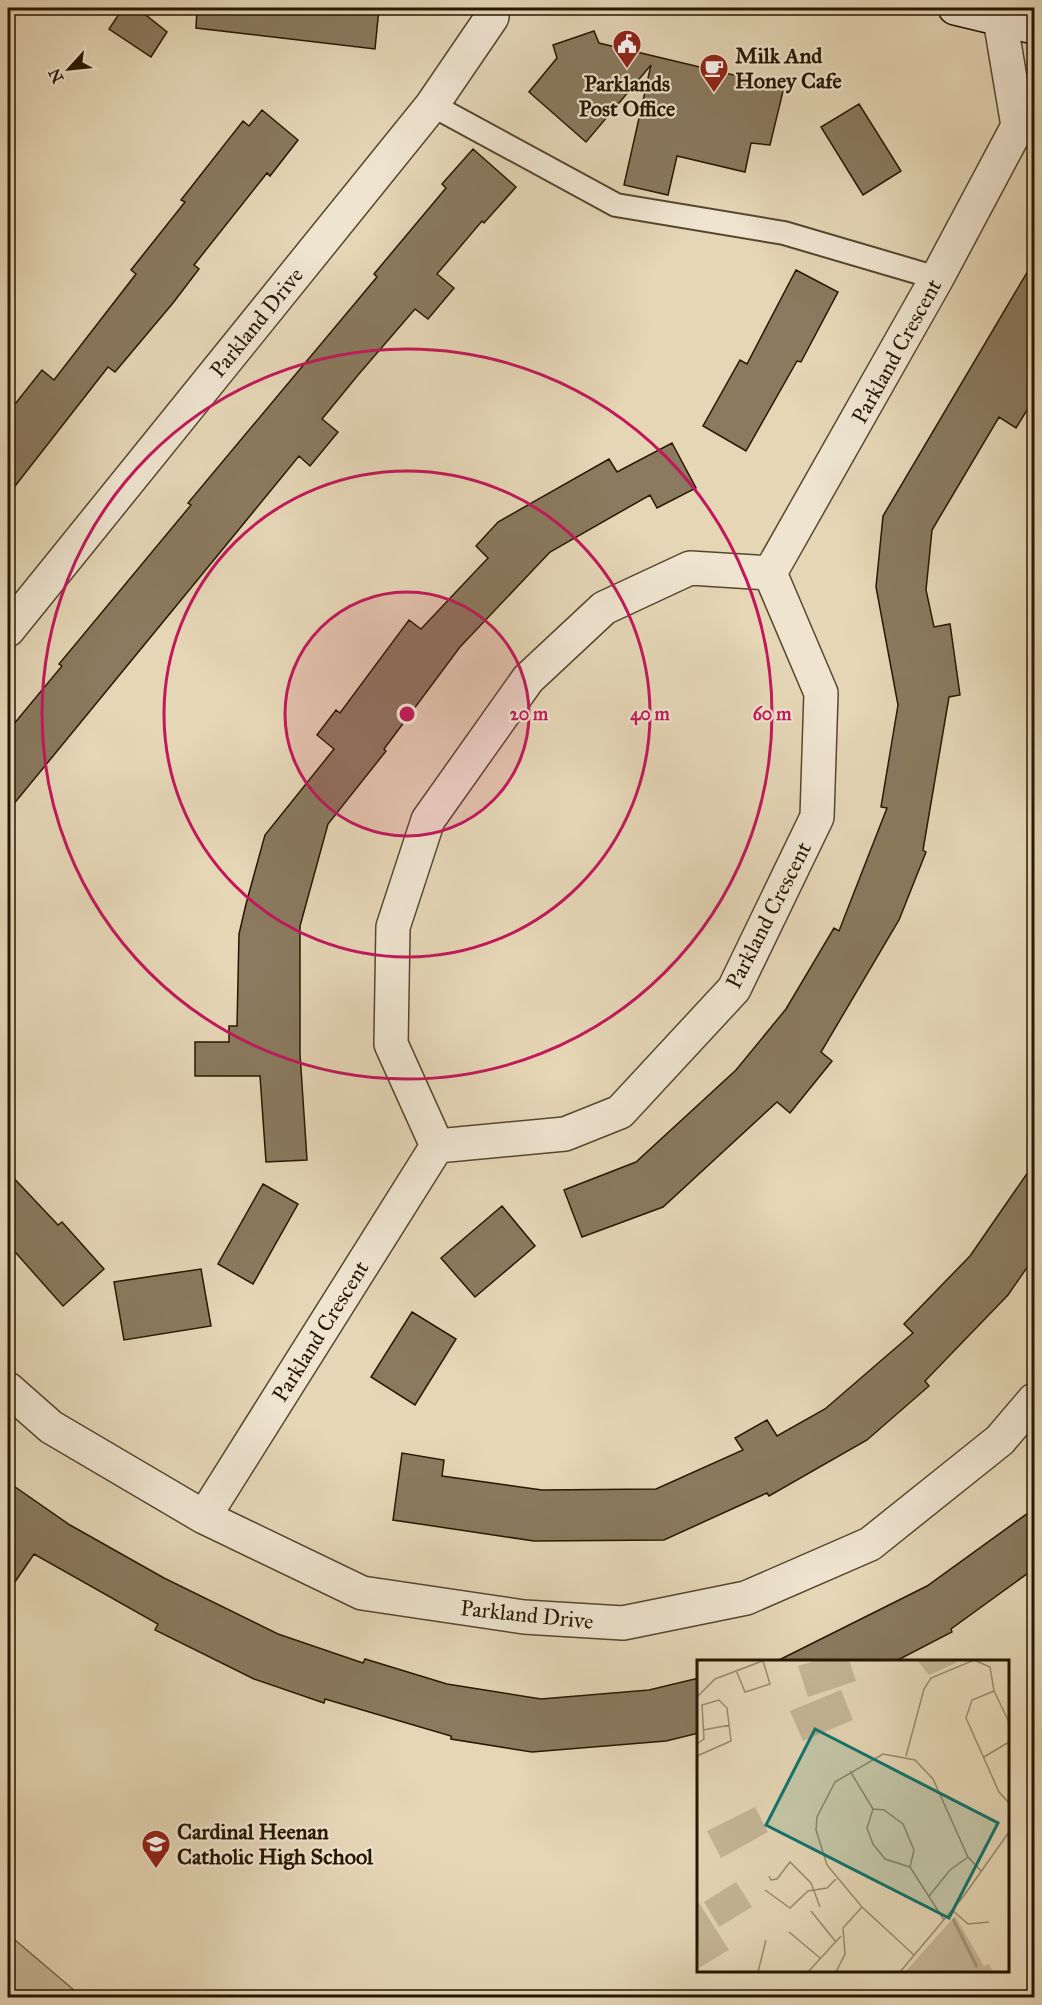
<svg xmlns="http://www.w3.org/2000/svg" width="1042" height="2005" font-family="'IM FELL Great Primer',serif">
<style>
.green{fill:#c5b697;stroke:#76664c;stroke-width:1.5}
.building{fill:#8a7a5f;stroke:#271701;stroke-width:1.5}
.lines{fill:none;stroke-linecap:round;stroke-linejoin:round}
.lane-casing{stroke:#56472e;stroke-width:26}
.street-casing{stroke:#56472e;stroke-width:36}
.secondary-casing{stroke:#271701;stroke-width:36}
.lane{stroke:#eee4d0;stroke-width:22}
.street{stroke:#eee4d0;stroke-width:33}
.secondary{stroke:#eee4d0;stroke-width:33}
.ring{fill:none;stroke:#c2185b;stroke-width:3}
.labels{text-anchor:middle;stroke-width:4.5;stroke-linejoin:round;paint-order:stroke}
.poi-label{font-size:22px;font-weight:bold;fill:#271701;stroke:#eee4d0;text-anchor:start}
.street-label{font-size:22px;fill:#271701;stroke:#eee4d0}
.inset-river{fill:none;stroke:#a49578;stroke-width:3}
.inset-road{fill:none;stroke:#998a6e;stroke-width:1.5}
.view{fill:#0f766e;fill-opacity:0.15;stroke:#0f766e;stroke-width:3}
.inset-edge{fill:none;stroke:#271701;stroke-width:3}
.centre{fill:#c2185b;stroke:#eee4d0;stroke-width:3}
.ring-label{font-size:18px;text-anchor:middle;font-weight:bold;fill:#c2185b;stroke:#eee4d0;stroke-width:4.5;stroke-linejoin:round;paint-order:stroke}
</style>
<rect width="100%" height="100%" fill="#e5d6b6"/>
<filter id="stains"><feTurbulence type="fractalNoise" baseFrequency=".00333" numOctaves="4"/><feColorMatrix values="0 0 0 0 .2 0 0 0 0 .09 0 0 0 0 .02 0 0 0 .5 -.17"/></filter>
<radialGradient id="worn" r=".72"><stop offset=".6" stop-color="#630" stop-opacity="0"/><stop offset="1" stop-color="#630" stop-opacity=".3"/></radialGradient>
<path class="green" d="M8 1934 82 1997H8Z"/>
<path class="building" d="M123 8H137L167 32 151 57 109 29Z
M197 8H379L375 49 196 28Z
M594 31 599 43 784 87 770 145 751 143 745 172 677 156 668 195 624 185 651 65 586 142 529 92 557 58 553 45Z
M859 104 901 171 863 195 821 127Z
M262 110 298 140 270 176 267 173 194 265 199 269 173 303 115 372 108 367 8 495V413L42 370 54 380 136 274 131 270 185 202 181 200 243 121 249 126Z
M473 149 516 187 484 223 482 221 437 274 454 288 428 319 415 309 358 375 322 419 338 432 310 466 299 456 8 811V731L62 666 59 664 191 505 188 503 377 277 374 274 446 188 442 184Z
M1035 259V397L1016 428 999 417 932 530 926 590 934 627 950 624 960 695 949 697 923 850 926 852 899 920 821 1052 832 1061 790 1113 777 1102 663 1207 582 1237 564 1190 636 1162 736 1070 786 1009 834 928 839 931 887 808 881 807 898 705 876 587 883 516Z
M796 270 838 292 801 362 797 361 746 451 703 426 740 360 747 364Z
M672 443 696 488 657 508 650 495 550 552 460 647 384 749 386 751 328 824 300 926V1054L307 1160 266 1162 260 1076H195V1042H229V1026H237L239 934 246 904 265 835 334 749 317 735 336 710 340 713 409 620 421 629 488 558 476 546 498 522 609 459 617 472Z
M1035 1162V1256L1008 1295 925 1381 929 1386 867 1440 769 1496 767 1493 664 1540 534 1541 393 1520 402 1453 444 1460 442 1476 542 1490 656 1489 743 1450 735 1438 767 1420 777 1436 825 1409 913 1333 904 1324 970 1256Z
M8 1172 58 1225 62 1222 104 1269 63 1306 8 1244Z
M263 1184 298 1204 253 1284 218 1264Z
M502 1206 535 1246 475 1297 441 1258Z
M201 1269 211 1326 124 1340 114 1282Z
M412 1312 456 1339 415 1405 371 1377Z
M8 1482 70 1525 164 1578 278 1634 363 1663 365 1659 447 1684 541 1699 649 1690 699 1678V1733L666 1741 532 1752 451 1739V1736L325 1699 324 1703 254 1679 155 1630 158 1624 34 1554 8 1592Z
M1035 1508V1568L951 1629 952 1632 894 1662H775L927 1586Z"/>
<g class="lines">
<g class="lane-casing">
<path id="lane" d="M432 105 616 205 784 233 937 278"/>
</g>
<g class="street-casing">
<path id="street" d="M1000 19 1018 126
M690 568 770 573 821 693 817 817 734 989 620 1112 565 1134 437 1146 391 1044 393 927 428 820 528 679 604 608Z
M770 573 937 278 1018 126 1034 104
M8 630 432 105 492 17V8
M8 1389 51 1427 204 1517 362 1593 524 1617 623 1623 746 1598 870 1544 1000 1440 1034 1400
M204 1517 437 1146"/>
</g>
<g class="secondary-casing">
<path id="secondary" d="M955 8 1034 27"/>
</g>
<use href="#lane" class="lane"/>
<use href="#street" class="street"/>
<use href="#secondary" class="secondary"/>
</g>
<circle cx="407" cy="714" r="122" fill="#c2185b" fill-opacity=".12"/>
<g class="ring">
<circle cx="407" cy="714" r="122"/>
<circle cx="407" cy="714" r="243"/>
<circle cx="407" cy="714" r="365"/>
</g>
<defs>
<g id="civic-pin" transform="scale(1.5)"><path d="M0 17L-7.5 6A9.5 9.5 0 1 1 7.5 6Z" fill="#8f2418" stroke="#eee4d0"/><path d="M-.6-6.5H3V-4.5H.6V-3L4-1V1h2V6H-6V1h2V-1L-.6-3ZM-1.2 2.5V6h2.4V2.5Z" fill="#fff"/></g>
<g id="cafe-pin" transform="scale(1.5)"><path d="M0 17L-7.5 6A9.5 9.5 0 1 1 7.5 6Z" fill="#8f2418" stroke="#eee4d0"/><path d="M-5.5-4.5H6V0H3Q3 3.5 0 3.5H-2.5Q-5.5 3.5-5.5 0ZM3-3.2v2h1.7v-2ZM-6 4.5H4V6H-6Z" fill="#fff"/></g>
<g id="school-pin" transform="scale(1.5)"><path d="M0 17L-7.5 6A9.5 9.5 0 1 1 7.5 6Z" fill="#8f2418" stroke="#eee4d0"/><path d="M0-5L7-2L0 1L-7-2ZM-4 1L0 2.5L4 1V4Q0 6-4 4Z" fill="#fff"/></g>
</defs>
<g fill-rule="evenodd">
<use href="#civic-pin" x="627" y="44"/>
<use href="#cafe-pin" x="714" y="68"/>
<use href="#school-pin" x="156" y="1844"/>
</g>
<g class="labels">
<g class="poi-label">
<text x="735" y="63">Milk And<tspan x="735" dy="25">Honey Cafe</tspan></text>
<text x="627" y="91" text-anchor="middle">Parklands<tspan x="627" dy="25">Post Office</tspan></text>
<text x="177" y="1839">Cardinal Heenan<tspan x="177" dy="25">Catholic High School</tspan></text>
</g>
<g class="street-label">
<text transform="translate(256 322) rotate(-51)" y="8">Parkland Drive</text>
<text transform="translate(896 351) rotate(-61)" y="8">Parkland Crescent</text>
<text transform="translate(768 915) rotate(-63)" y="8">Parkland Crescent</text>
<text transform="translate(320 1331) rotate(-58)" y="8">Parkland Crescent</text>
<text transform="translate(527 1614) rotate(6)" y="8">Parkland Drive</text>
</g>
</g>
<g transform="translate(697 1660)">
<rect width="312" height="312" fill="#e5d6b6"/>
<path d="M121 0H152L159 21 111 37 101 6ZM220 0H258L259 3 232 15ZM144 30 156 60 106 81 93 51ZM58 147 71 172 24 198 10 171ZM39 222 55 247 22 267 7 242ZM2 243 32 290 2 308 0 244ZM258 256 287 306 292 304 296 312H208Z" fill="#c5b697"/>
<path class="inset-river" d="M256 259 280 307"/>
<path class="inset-road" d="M39 10 48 32 73 24 66 1M297 31 275 40 269 58 302 132 312 143M297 31 312 62M0 37 18 19 68 0M6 70 33 65M0 84 7 79 5 45 22 40 30 48 34 81 0 96M209 96 227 29 234 18 277 0 293 7 297 31M287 97 312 82M153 111 176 149M176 149 187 150 206 164 217 190 213 207 188 199 176 184 170 168ZM213 207 247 260M72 216 74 220 80 219 93 202 114 223 123 247M68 230 93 248 111 231 130 228 139 219M232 236 253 210 271 197M255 250 271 264 292 262M114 251 139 282M92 272 123 298M217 295 165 247 130 205 119 170 120 157 138 122 186 94 218 100 236 119 271 197 285 212M61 312 69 280M111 312 144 276M139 312 148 294 146 268 165 247M203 312 266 237 312 172"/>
<path class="view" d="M118 69 301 163 252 258 69 165Z"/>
<rect width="312" height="312" class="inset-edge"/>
</g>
<circle cx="407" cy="714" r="9" class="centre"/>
<g class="ring-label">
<text x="529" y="720">20 m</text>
<text x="650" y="720">40 m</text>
<text x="772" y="720">60 m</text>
</g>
<rect width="1042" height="2005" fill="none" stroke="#e5d6b6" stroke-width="30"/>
<rect x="9" y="9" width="1024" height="1987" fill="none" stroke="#271701" stroke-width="3"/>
<rect x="15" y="15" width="1012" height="1975" fill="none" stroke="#271701" stroke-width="1.5"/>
<g transform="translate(69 69) rotate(243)" stroke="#eee4d0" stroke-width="4.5" paint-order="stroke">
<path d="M0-4.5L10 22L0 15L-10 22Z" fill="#271701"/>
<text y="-9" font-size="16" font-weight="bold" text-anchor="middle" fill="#271701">N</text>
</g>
<rect width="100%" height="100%" filter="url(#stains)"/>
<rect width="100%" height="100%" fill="url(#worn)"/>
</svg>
